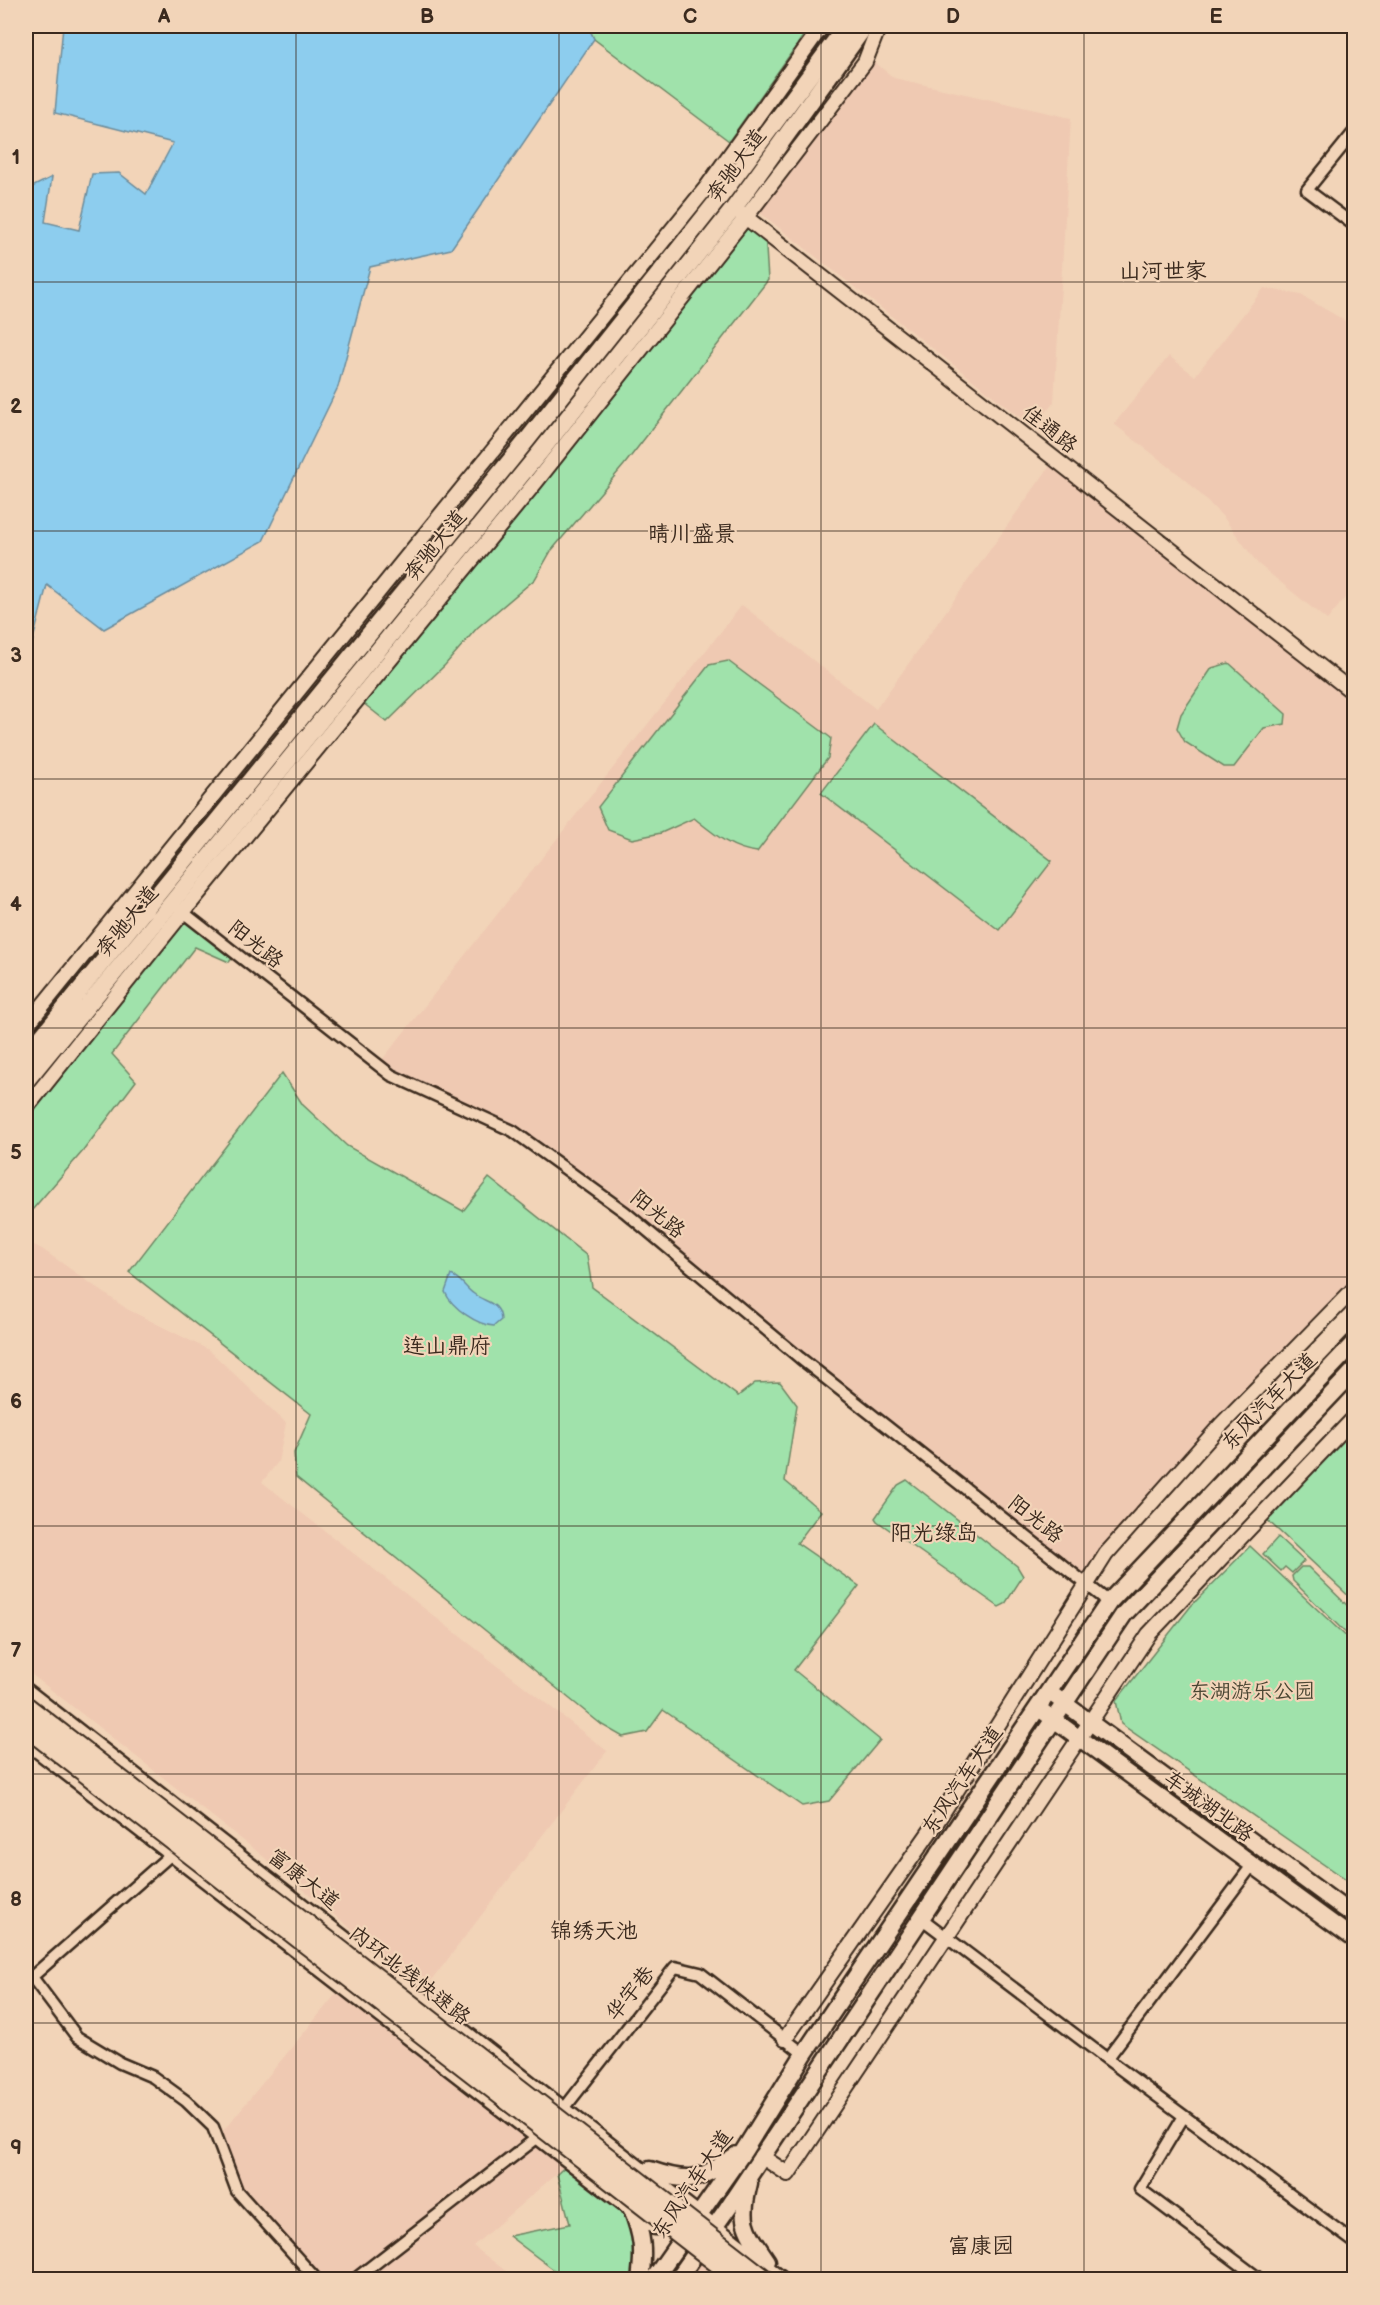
<svg xmlns="http://www.w3.org/2000/svg" width="1380" height="2305" font-family="'Balsamiq Sans','LXGW WenKai TC',sans-serif">
<style>
.built{fill:#efc9b2}
.green{fill:#a0e2ab;stroke:#6e8664;stroke-width:1.5}
.water{fill:#8dcdee;stroke:#6c8c9b;stroke-width:1.5}
.lines{fill:none;stroke-linecap:round;stroke-linejoin:round}
.minor-casing{stroke:#3b2a1e;stroke-width:15}
.tertiary-casing{stroke:#3b2a1e;stroke-width:18}
.secondary-casing{stroke:#3b2a1e;stroke-width:20}
.primary-casing{stroke:#3b2a1e;stroke-width:21}
.minor{stroke:#f2d4b8;stroke-width:10}
.tertiary{stroke:#f2d4b8;stroke-width:14}
.secondary{stroke:#f2d4b8;stroke-width:15}
.primary{stroke:#f2d4b8;stroke-width:16}
.trunk-bridge-casing{stroke:#3b2a1e;stroke-width:22;stroke-linecap:butt}
.trunk-bridge{stroke:#f2d4b8;stroke-width:18}
.grid{fill:none;stroke:#3b2a1e;stroke-width:1.5;stroke-opacity:0.55}
.labels{text-anchor:middle;stroke-width:4.5;stroke-linejoin:round;paint-order:stroke}
.street-label{font-size:21px;fill:#3b2a1e;stroke:#f2d4b8}
.park-label{font-size:21px;fill:#4a4633;stroke:#f2d4b8}
.neighbourhood-label{font-size:22px;fill:#3b2a1e;stroke:#f2d4b8}
.neatline{fill:none;stroke:#3b2a1e;stroke-width:2}
.grid-label{font-size:20px;text-anchor:middle;font-weight:bold;fill:#3b2a1e}
</style>
<rect width="100%" height="100%" fill="#f2d4b8"/>
<filter id="ink" filterUnits="userSpaceOnUse"><feTurbulence type="fractalNoise" baseFrequency=".0167" numOctaves="2"/><feDisplacementMap in="SourceGraphic" scale="12" xChannelSelector="R" yChannelSelector="G"/><feConvolveMatrix kernelMatrix="1 2 1 2 8 2 1 2 1" color-interpolation-filters="sRGB"/></filter>
<g filter="url(#ink)">
<path class="built" d="M872 60 894 78 1071 118 1054 402 1034 428 759 212Z
M1264 288 1301 295 1354 326V587L1327 620 1258 564 1224 518 1185 479 1114 424 1169 356 1195 376Z
M1055 459 1354 693V1289L1221 1425 1088 1585 625 1212 513 1131 378 1065 742 605 876 709Z
M26 1241 42 1249 127 1309 209 1350 286 1423 278 1462 262 1482 607 1751 425 1989 254 1849 26 1670Z
M340 1989 570 2162 473 2246 516 2279H325L241 2188 223 2131Z
M696 2236 752 2280H662Z"/>
<path class="green" d="M588 26H801L806 32 729 141 594 39Z
M746 217 765 232 768 280 624 465 551 551 535 579 477 628 445 665 387 722 358 699Z
M728 661 831 738 828 758 757 852C731 849 714 834 694 818L661 833 632 839 608 830 598 807 709 665Z
M1229 663 1286 714 1285 724 1264 728 1234 767H1224L1185 742 1177 728 1181 714 1212 668Z
M874 724 1052 861 999 930 821 793Z
M183 912 237 953 229 962 195 947 112 1054 136 1081 83 1151 26 1217V1108Z
M282 1073 303 1105 347 1146 463 1211 489 1178 587 1256 592 1287 738 1396 755 1383 780 1382 797 1405 785 1481 821 1511 797 1543 859 1586 794 1670 880 1740 829 1801 802 1806 663 1710 647 1732 623 1737 602 1725 296 1477 294 1453 311 1414 129 1272Z
M1354 1418V1601L1262 1515Z
M907 1480 1017 1566 1023 1576 1005 1604 999 1607 877 1521 875 1518 898 1485Z
M1278 1537 1304 1561 1292 1573 1285 1567 1281 1571 1263 1554Z
M1250 1546 1354 1644V1889L1346 1880 1121 1724 1116 1701 1191 1606Z
M1301 1567H1308L1354 1612V1641L1293 1581 1292 1576Z
M570 2162 625 2203 638 2260 629 2279H566L509 2236 570 2224 557 2174Z"/>
<path class="water" d="M63 26H588L594 39 451 249 370 267 338 387 263 541 104 629 47 585 26 667V190L52 177 45 222 79 230 92 174 119 173 146 194 173 143 55 113Z
M451 1275C462 1279 465 1288 474 1294 486 1303 500 1302 501 1320L494 1326C477 1325 452 1308 445 1292Z"/>
<g class="lines">
<g class="minor-casing">
<path id="minor" d="M1354 132 1307 190 1354 225
M179 909 391 1075 513 1131 625 1212 800 1358 1109 1602
M921 1918 1107 2059 1253 1864
M32 1977 77 2037 120 2063 153 2077 186 2101 213 2127 237 2191 317 2280
M26 1982 176 1850
M1107 2059 1354 2242
M563 2110 675 1967 700 1973 804 2054
M1184 2116 1140 2189 1261 2280
M354 2280 538 2137"/>
</g>
<g class="tertiary-casing">
<path id="tertiary" d="M739 212 1354 693
M26 1026 706 188 822 26
M26 1108 183 912 535 483 746 217 865 62 879 26
M785 2039 936 1823 1106 1554 1221 1425 1354 1289
M761 2156 788 2174 1149 1634 1354 1418"/>
</g>
<g class="secondary-casing">
<path id="secondary" d="M1049 1692 1354 1916
M1038 1708 1354 1939"/>
</g>
<g class="primary-casing">
<path id="primary" d="M26 1056 527 440 720 197 846 26
M26 1081 541 451 734 208 865 26
M26 1692 781 2280
M26 1740 655 2226
M650 2170C694 2185 699 2179 737 2155
M749 2183C739 2223 745 2228 767 2261
M632 2209C643 2237 644 2250 640 2280
M653 2280 743 2152 804 2054 1109 1602 1354 1343
M677 2280 727 2209 1124 1614 1354 1371"/>
</g>
<use href="#minor" class="minor"/>
<use href="#tertiary" class="tertiary"/>
<use href="#secondary" class="secondary"/>
<use href="#primary" class="primary"/>
<g class="trunk-bridge-casing">
<path id="trunk-bridge" d="M26 1706 766 2280
M26 1727 739 2280"/>
</g>
<use href="#trunk-bridge" class="trunk-bridge"/>
</g>
</g>
<path class="grid" d="M296 26V2280M559 26V2280M821 26V2280M1084 26V2280M26 282H1354M26 531H1354M26 779H1354M26 1028H1354M26 1277H1354M26 1526H1354M26 1774H1354M26 2023H1354"/>
<g class="labels">
<g class="street-label">
<text transform="translate(736 165) rotate(-54)" y="7">奔驰大道</text>
<text transform="translate(1050 429) rotate(38)" y="7">佳通路</text>
<text transform="translate(435 545) rotate(-51)" y="7">奔驰大道</text>
<text transform="translate(127 921) rotate(-51)" y="7">奔驰大道</text>
<text transform="translate(256 944) rotate(38)" y="7">阳光路</text>
<text transform="translate(658 1214) rotate(39)" y="7">阳光路</text>
<text transform="translate(1269 1401) rotate(-46)" y="7">东风汽车大道</text>
<text transform="translate(1036 1519) rotate(38)" y="7">阳光路</text>
<text transform="translate(962 1780) rotate(-56)" y="7">东风汽车大道</text>
<text transform="translate(1209 1806) rotate(36)" y="7">车城湖北路</text>
<text transform="translate(304 1879) rotate(38)" y="7">富康大道</text>
<text transform="translate(410 1975) rotate(38)" y="7">内环北线快速路</text>
<text transform="translate(630 1993) rotate(-51)" y="7">华宇巷</text>
<text transform="translate(692 2184) rotate(-56)" y="7">东风汽车大道</text>
</g>
<g class="park-label">
<text x="1252" y="1698">东湖游乐公园</text>
</g>
<g class="neighbourhood-label">
<text x="1163" y="278">山河世家</text>
<text x="692" y="541">晴川盛景</text>
<text x="447" y="1353">连山鼎府</text>
<text x="934" y="1540">阳光绿岛</text>
<text x="594" y="1938">锦绣天池</text>
<text x="981" y="2253">富康园</text>
</g>
</g>
<rect width="1380" height="2305" fill="none" stroke="#f2d4b8" stroke-width="66"/>
<rect x="33" y="33" width="1314" height="2239" class="neatline"/>
<g class="grid-label">
<text x="164" y="23">A</text>
<text x="427" y="23">B</text>
<text x="690" y="23">C</text>
<text x="953" y="23">D</text>
<text x="1216" y="23">E</text>
<text x="16" y="164">1</text>
<text x="16" y="413">2</text>
<text x="16" y="662">3</text>
<text x="16" y="911">4</text>
<text x="16" y="1159">5</text>
<text x="16" y="1408">6</text>
<text x="16" y="1657">7</text>
<text x="16" y="1906">8</text>
<text x="16" y="2154">9</text>
</g>
</svg>
